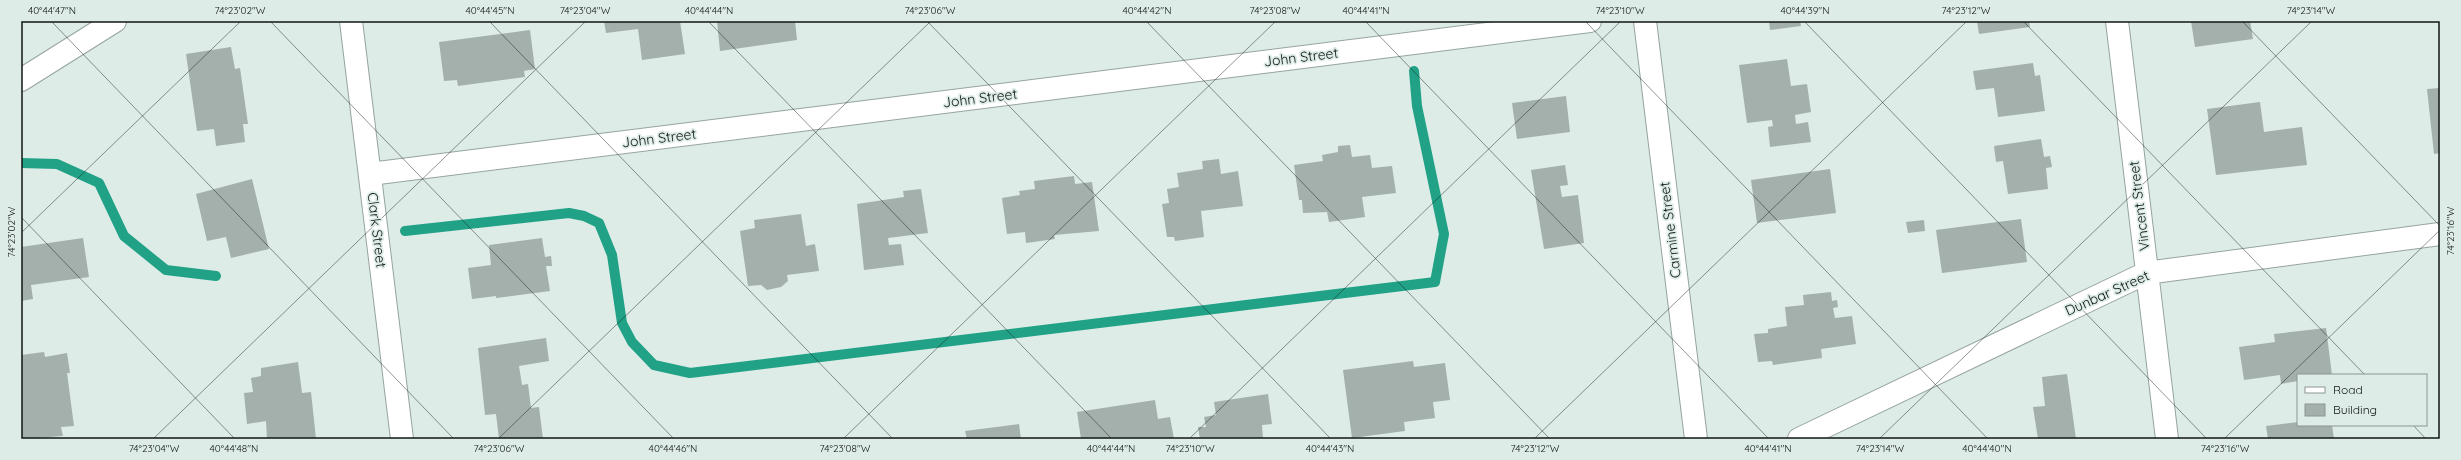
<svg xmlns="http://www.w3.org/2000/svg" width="2461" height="460" font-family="Quicksand,sans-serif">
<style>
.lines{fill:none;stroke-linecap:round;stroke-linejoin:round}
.stream{stroke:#21a287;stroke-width:10}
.building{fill:#a3b0ac}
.minor-casing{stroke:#96a49f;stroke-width:24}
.minor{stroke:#fff;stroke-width:22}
.ticks{fill:none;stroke:#111615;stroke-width:1;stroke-opacity:0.45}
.labels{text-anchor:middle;stroke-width:3.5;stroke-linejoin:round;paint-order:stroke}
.street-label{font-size:14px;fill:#111615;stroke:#ddece7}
.neatline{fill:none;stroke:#111615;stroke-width:1.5}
.ticks-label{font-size:10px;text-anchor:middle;fill:#111615}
</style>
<rect width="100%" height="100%" fill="#ddece7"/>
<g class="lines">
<path class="stream" d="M21 163 57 164 99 183 124 236 166 270 216 276
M405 231 569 213 584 216 599 223 612 255 622 323 632 342 654 365 690 373 1435 282 1444 234 1417 106 1414 71"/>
</g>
<path class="building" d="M604 21H680L685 54 642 60 638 29 606 33Z
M717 21H795L797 40 720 51Z
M1769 21H1800L1801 26 1770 30Z
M1977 21H2029L2030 27 1979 34Z
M2191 21H2250L2253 39 2195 47Z
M530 30 535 69 524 71 525 77 458 86 457 80 444 81 439 42Z
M231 47 235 69 240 68 248 124H243L245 142 216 146 214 129 197 131 186 54Z
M1787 59 1791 86 1807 84 1811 112 1795 115 1796 124 1808 122 1811 142 1770 147 1768 127 1773 126 1772 120 1747 123 1739 65Z
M2033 63 2035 76 2040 75 2045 111 1998 117 1994 88 1976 90 1973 71Z
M2440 88V153L2434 154 2427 89Z
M1566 96 1570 132 1517 139 1512 103Z
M2260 102 2264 132 2302 127 2307 165 2216 175 2207 109Z
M2041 139 2044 157 2050 156 2052 167 2046 168 2048 189 2008 194 2003 161 1996 162 1994 146Z
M1350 145 1352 157 1370 155 1372 168 1392 166 1396 193 1362 197 1365 217 1329 222 1327 212 1303 213 1302 200H1299L1294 165 1323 161 1322 155 1338 152V146Z
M1219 159 1221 174 1238 171 1243 206 1201 211 1204 237 1175 241 1174 237H1167L1162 204 1169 203 1167 189 1179 187 1177 173 1203 169 1202 161Z
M1565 165 1568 185 1560 186 1562 197 1578 195 1584 243 1544 249 1531 170Z
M1830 169 1836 213 1757 223 1751 180Z
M1074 176 1075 184 1092 182 1099 231 1054 235 1055 239 1026 243 1025 232 1007 234 1002 198 1020 195 1019 191 1035 189 1034 181Z
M252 179 269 249 231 258 226 237 207 241 196 194Z
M921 189 928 233 888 238 889 245 901 244 904 265 864 270 857 204 904 197 903 191Z
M801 214 806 246 815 244 819 271 787 275 788 281 781 287 767 290 761 285 748 286 740 231 755 228 754 220Z
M2021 219 2027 262 1942 273 1936 230Z
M1924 220 1925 231 1908 233 1906 222Z
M83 238 89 277 31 285 33 299 21 301V247Z
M542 238 545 257 551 256 552 266H546L550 291 496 298V296L472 299 468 268 491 265 489 245Z
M1831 292 1832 301 1837 300 1838 307 1833 308 1835 318 1852 316 1856 344 1821 349 1822 358 1773 365 1772 361 1758 362 1754 334 1768 333V329L1787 326 1785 307 1804 305 1803 295Z
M2326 328 2332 375H2298V381L2281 384 2280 375 2244 380 2239 347 2275 342 2274 334Z
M546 338 549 361 519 366 522 385 528 384 531 408 539 407 543 439H499L496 414 485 415 478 348Z
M44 352 45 357 67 353 70 373H67L74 426 61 427 63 436 21 439V355Z
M1413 361 1414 367 1445 363 1450 400 1433 402 1435 418 1404 422 1405 431 1352 438 1343 370Z
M298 362 302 393 311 392 316 439H267L266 421 247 424 244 393 253 392 251 378 261 376V368Z
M2067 374 2076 439H2038L2033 407 2045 406 2042 377Z
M1268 394 1272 424 1262 425 1263 439H1200L1198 427H1206L1204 417 1216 415 1214 402Z
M1155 400 1158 419 1170 417 1174 439H1081L1077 412Z
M2298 422V425H2332L2334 439H2268L2266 426Z
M1019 424 1021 439H967L965 431Z"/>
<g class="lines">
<g class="minor-casing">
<path id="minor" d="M351 21 402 439
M1645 21 1696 439
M2117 21 2167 439
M21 80 115 21
M370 174 1590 21
M1799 439 2146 273 2440 234"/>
</g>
<use href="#minor" class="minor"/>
</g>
<path class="ticks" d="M51 21 454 439M270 21 674 439M489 21 893 439M708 21 1112 439M927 21 1331 439M1146 21 1550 439M1365 21 1769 439M1585 21 1988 439M1804 21 2207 439M2023 21 2365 375M2242 21 2440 226M21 217 235 439M21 233 241 21M2413 425 2426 439M153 439 586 21M498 439 931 21M843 439 1276 21M1189 439 1621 21M1534 439 1967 21M1879 439 2312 21M2224 439 2440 230"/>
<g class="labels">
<g class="street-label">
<text transform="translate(1301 57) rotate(-7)" y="5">John Street</text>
<text transform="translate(980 98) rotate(-7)" y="5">John Street</text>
<text transform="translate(659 138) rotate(-7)" y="5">John Street</text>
<text transform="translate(2139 206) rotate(-97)" y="5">Vincent Street</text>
<text transform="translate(377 230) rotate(83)" y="5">Clark Street</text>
<text transform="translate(1670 230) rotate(-97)" y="5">Carmine Street</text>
<text transform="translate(2107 293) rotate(-24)" y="5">Dunbar Street</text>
</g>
</g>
<rect width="2461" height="460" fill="none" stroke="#ddece7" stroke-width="44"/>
<rect x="2297" y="374" width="130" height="52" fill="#ddece7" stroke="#8b9693"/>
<rect x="2305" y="387" width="20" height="6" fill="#ffffff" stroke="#8b9693"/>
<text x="2333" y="394" font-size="12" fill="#111615">Road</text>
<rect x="2305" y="404" width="20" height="12" fill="#a3b0ac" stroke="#8b9693"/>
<text x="2333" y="414" font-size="12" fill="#111615">Building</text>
<rect x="22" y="22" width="2417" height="416" class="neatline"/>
<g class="ticks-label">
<text x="52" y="14">40°44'47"N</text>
<text x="240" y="14">74°23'02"W</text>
<text x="490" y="14">40°44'45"N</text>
<text x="585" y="14">74°23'04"W</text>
<text x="709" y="14">40°44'44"N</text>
<text x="930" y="14">74°23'06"W</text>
<text x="1147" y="14">40°44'42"N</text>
<text x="1275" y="14">74°23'08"W</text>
<text x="1366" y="14">40°44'41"N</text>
<text x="1620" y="14">74°23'10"W</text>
<text x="1805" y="14">40°44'39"N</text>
<text x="1966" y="14">74°23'12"W</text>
<text x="2311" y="14">74°23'14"W</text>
<text transform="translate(2450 231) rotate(-90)" y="4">74°23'16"W</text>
<text transform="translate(11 232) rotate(-90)" y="4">74°23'02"W</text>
<text x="154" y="452">74°23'04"W</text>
<text x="234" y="452">40°44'48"N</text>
<text x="499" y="452">74°23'06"W</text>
<text x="673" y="452">40°44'46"N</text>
<text x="845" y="452">74°23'08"W</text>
<text x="1111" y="452">40°44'44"N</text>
<text x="1190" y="452">74°23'10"W</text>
<text x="1330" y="452">40°44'43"N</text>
<text x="1535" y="452">74°23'12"W</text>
<text x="1768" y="452">40°44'41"N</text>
<text x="1880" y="452">74°23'14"W</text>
<text x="1987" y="452">40°44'40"N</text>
<text x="2225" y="452">74°23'16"W</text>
</g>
</svg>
